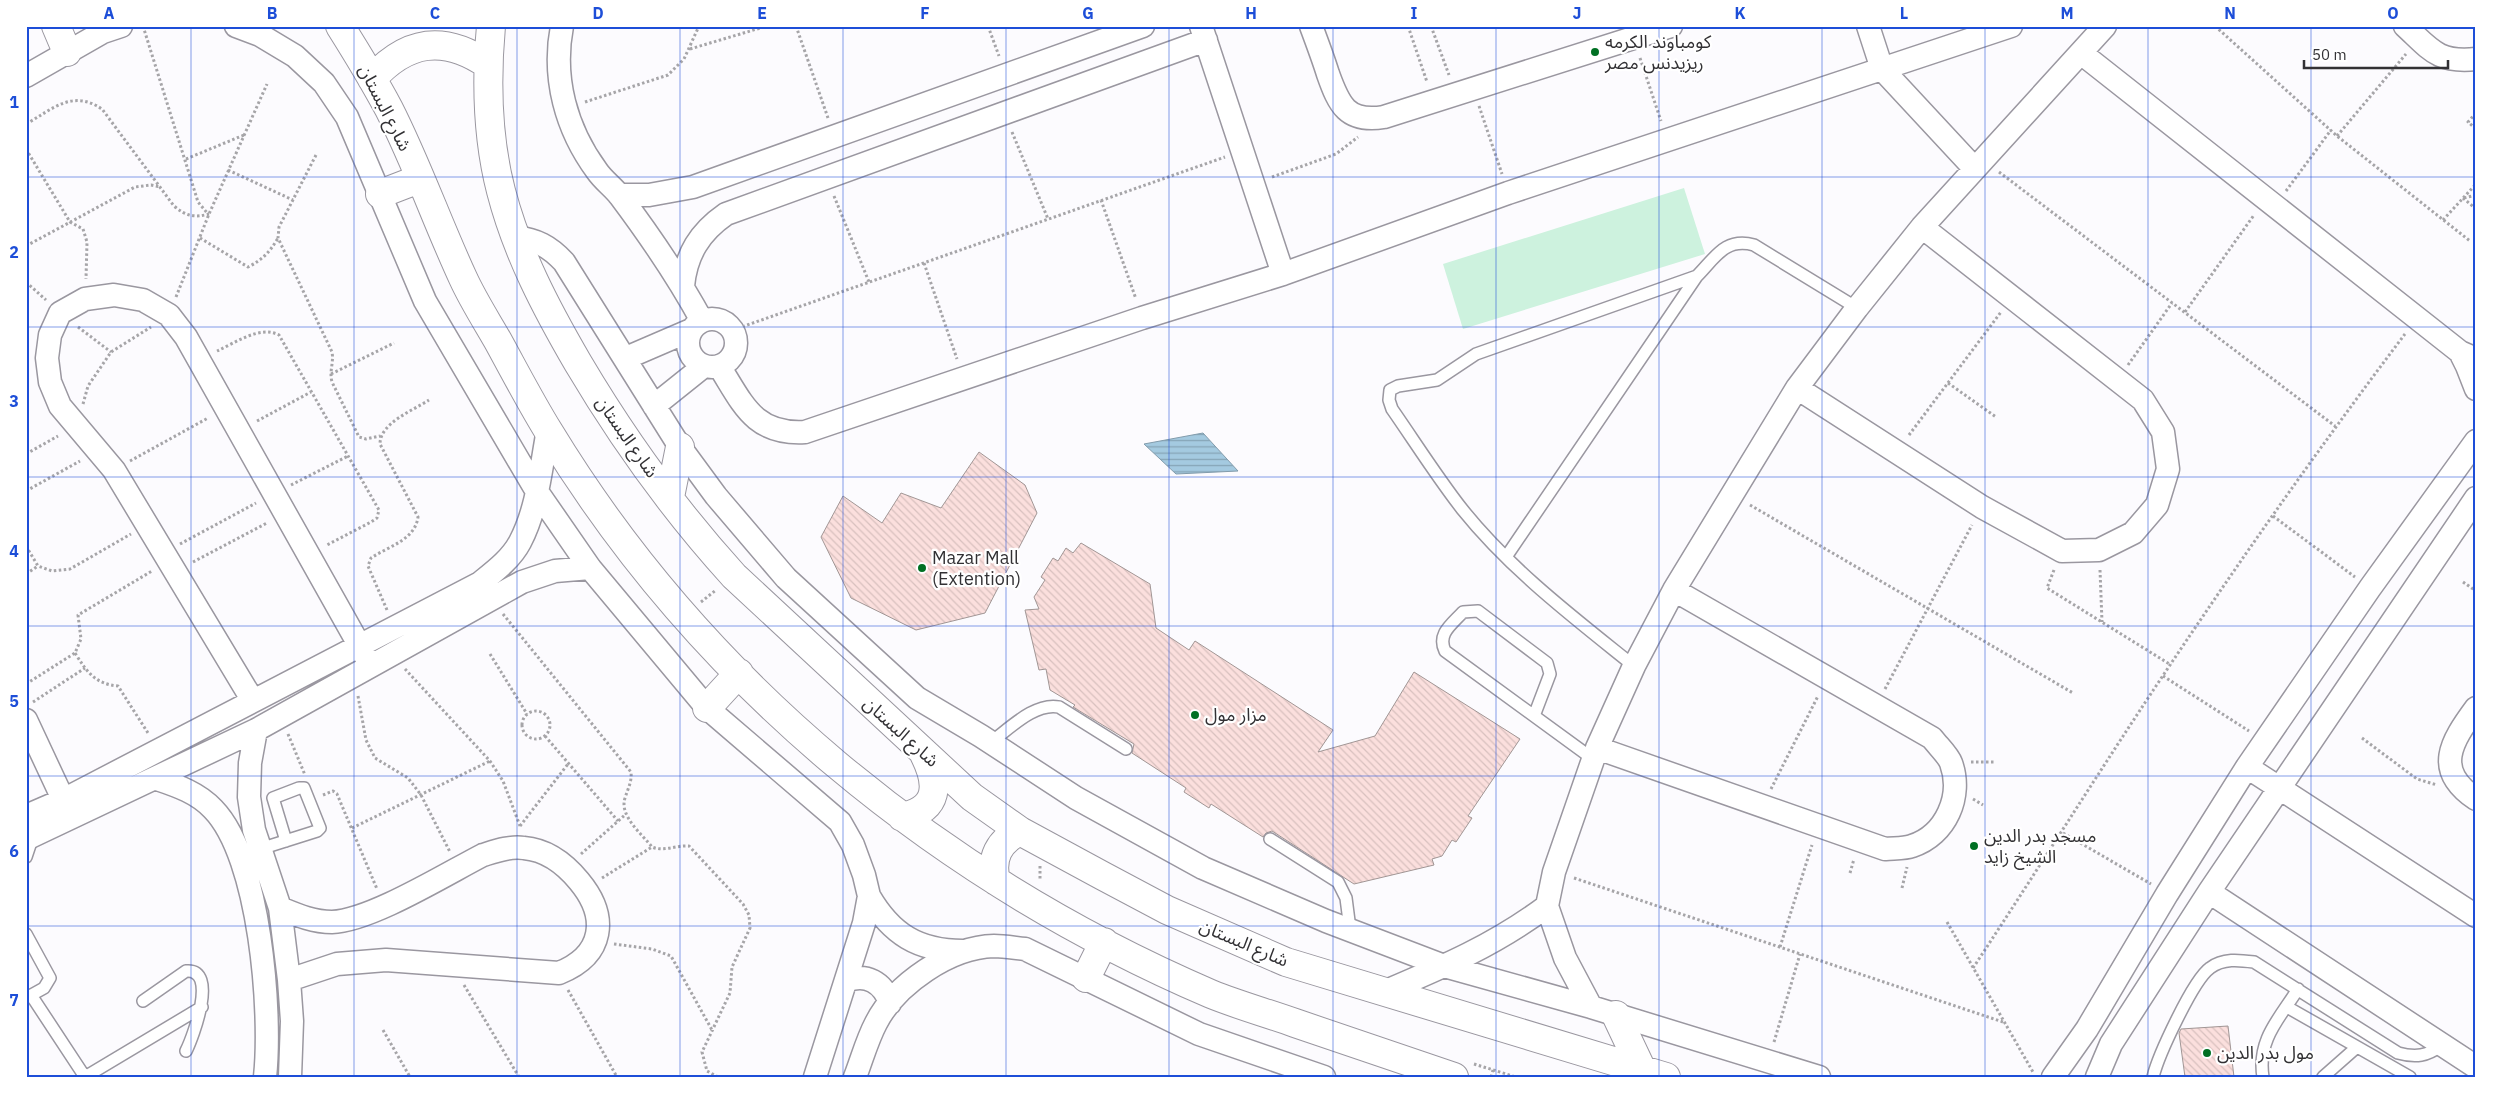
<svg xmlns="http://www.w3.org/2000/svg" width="2502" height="1103" font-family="'IBM Plex Sans','Noto Sans Arabic',sans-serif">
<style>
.grass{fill:#cdf2de}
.water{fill:url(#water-rules);stroke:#829cac}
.building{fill:url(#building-back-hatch);stroke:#a19695}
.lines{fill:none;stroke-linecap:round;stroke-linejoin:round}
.service-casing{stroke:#9a97a0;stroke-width:14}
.minor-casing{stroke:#9a97a0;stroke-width:25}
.tertiary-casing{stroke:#9a97a0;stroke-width:30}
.path{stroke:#a6a5a8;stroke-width:3;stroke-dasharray:2.5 2.5;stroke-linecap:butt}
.service{stroke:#fff;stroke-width:11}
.minor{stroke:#fff;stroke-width:22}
.tertiary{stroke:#fff;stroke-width:28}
.grid{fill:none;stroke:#1d4ed8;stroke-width:1;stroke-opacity:0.55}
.poi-dot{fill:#007023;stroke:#fff;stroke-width:2}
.labels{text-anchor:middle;stroke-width:4.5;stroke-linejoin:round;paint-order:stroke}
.poi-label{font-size:18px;fill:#323134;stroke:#fff;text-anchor:start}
.street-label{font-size:18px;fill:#323134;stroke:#fff}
.neatline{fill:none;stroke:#1d4ed8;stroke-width:2}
.grid-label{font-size:16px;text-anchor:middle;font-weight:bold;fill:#1d4ed8}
</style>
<defs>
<pattern id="water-rules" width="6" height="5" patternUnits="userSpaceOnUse" patternTransform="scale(1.25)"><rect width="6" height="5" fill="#a4cae0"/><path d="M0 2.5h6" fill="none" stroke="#86a5b6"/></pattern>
<pattern id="building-back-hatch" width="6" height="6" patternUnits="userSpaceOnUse" patternTransform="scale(1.25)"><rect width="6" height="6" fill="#fbdfdd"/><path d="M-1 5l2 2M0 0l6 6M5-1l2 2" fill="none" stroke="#d8c0be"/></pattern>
</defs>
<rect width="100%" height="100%" fill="#fcfbfe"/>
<path class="grass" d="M1684 188 1705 254 1463 329 1443 264Z"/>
<path class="water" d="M1203 433 1238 471 1176 474 1144 444Z"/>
<path class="building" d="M979 452 1025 485 1037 513 985 613 916 630 851 598 821 537 843 496 882 523 901 493 941 508Z
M1081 543 1150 584 1156 628 1189 650 1195 641 1333 730 1318 752 1375 736 1414 672 1520 739 1468 816 1472 818 1456 842 1452 840 1442 856 1432 859 1434 865 1354 884 1272 831 1266 833 1263 837 1211 804 1209 808 1184 792 1186 788 1132 753 1134 744 1073 707 1075 705 1050 690 1046 669 1039 670 1025 610 1039 609 1034 597 1045 580 1041 577 1053 558 1058 561 1066 548 1073 553Z
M2228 1026 2234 1077H2185L2179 1033 2181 1029Z"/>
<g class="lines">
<g class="service-casing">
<path id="service" d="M1506 557 1697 276C1715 258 1725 237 1754 245L1857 308
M1634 666C1573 617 1511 570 1462 509 1437 477 1415 442 1392 409L1389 400 1390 390 1398 386 1437 380 1476 354 1697 276
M1534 716 1550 674 1547 663 1478 611 1463 612C1451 625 1437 634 1445 651L1593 759
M991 742C1009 729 1035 702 1059 707L1126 749
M1270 839 1338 882 1346 898 1350 929
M260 849 317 831 320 828 304 788H299L273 798 286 841
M26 857 33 836
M26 934 50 978 44 988 26 998
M31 995 85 1077
M143 1001 186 971C219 968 193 1037 186 1051
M2287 1007 2410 1077
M85 1077 202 1007
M2153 1077C2158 1056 2193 980 2210 968 2223 958 2239 960 2254 962L2398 1053C2416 1058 2427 1056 2442 1045
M2263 1077C2257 1040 2279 1019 2298 989
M2323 1077 2357 1047"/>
</g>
<g class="minor-casing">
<path id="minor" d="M236 26 260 35 295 56 324 83 347 117 425 301 536 490 590 568 707 708 840 822 853 845 864 875 869 896 864 923 815 1077
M562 26C552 78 566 129 597 171 603 180 613 187 620 196 650 236 678 277 702 321
M1201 26 1283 274
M1311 26C1317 42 1323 58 1328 74 1339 105 1347 123 1384 117L1671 26
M1868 26 1882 69 1974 168
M2405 26C2431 50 2438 63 2476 59
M2081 53 2460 352 2476 359
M26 76 103 32 121 26
M619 195H649L693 187 1143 26
M515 237C537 240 549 246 564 262L680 447 716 496 786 578 917 698 981 736 1076 798 1203 868 1326 921 1444 966 1591 1007 1819 1077
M683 286C686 254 700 232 726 214L1206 40
M688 343a24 24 0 1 1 48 0a24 24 0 1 1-48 0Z
M2460 352 2467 366 2476 389
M626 358 691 330
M719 366C743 404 754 435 805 432L1142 318 1283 274 1508 193 2011 26
M1797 388 1982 507 2062 551 2099 550 2133 533 2157 505 2168 469 2163 432 2143 400 1922 227
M654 406 704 366
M253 701 114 470 60 406 50 382 47 358 50 335 60 313 85 299 114 295 143 300 169 315 186 337 371 666
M2476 708C2451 742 2433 770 2476 799
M26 720 69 812
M256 730 250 763 249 797 254 830 280 908 289 980 292 1021 290 1077
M1597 748 1885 849C1893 848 1904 849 1912 846 1946 835 1963 796 1951 763 1948 755 1938 746 1932 738L1674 590
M2247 767 2476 916
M157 779C178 786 198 793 213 809 260 857 272 1012 265 1077
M26 816 63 800 480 583C495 571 511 559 520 542 538 508 541 466 548 430
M26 839 256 730 522 582 555 571 590 568
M2209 892 2476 1067
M869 896C891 934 918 951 963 951
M280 908C297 915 313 922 332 922 370 921 446 874 483 855 496 851 510 846 524 848 548 850 565 864 579 881 609 917 604 955 559 973L386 960 337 964 289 980
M846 981C866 973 883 982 890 1003
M1384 992C1443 967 1495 945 1547 906
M1591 1007 1565 958 1547 906 1554 872 1597 748 1634 666 1674 590 1797 388 1857 308 1922 227 2105 26
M855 1077C862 1059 867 1040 876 1023 896 984 950 947 994 946 1004 946 1015 948 1025 949L1199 1034 1324 1077
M2053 1077 2087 1029 2167 894 2247 767 2370 588 2476 441
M2097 1077 2111 1044 2209 892 2476 498"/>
</g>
<g class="tertiary-casing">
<path id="tertiary" d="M56 26 67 52
M340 26C357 53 374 81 389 109 417 164 437 222 463 278 473 300 486 320 498 341 515 372 531 403 549 432 703 685 941 878 1211 994 1238 1005 1267 1013 1295 1023 1348 1041 1401 1059 1454 1077
M491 26C486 81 487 137 501 191 517 253 546 308 578 363 623 439 674 510 734 576L972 797 1020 831 1103 876 1167 910 1286 962 1666 1077
M372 79C407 40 444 35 487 64
M380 194 419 179
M670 497 680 447
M707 708 739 673
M902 817C940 809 939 784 924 754
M996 881C990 858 999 841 1020 831
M1086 978 1104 942
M1616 1015 1642 1070"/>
</g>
<path class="path" d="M143 26 198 202 208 214
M796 26 828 118
M988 26 999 56
M1408 26 1427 82
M1431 26 1449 75
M2215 26 2337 136 2470 241
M690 49 767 26
M1640 58 1661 121
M585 102 668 75 684 59 699 26
M1479 106 1502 174
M2476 113 2468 122 2476 129
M26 124C53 109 72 89 102 109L174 206C186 216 194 218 209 214
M1012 132 1048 219
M2337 136 2406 54
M26 149 70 222 83 229 87 242 86 279
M316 155 279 227 278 238 332 352C334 363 329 371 332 382L359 437 366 439 380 436
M186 159 244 135
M228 170 293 200
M1999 172 2335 426
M1272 177 1336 154 1358 137
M2286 191 2331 130
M834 196 869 282
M2463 198 2476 209
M2464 198 2476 195
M1101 200 1136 299
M2443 220 2476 184
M200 238 248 267C262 260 270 252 278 238
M26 246 135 187 151 185 160 187
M924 263 957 359
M26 282 46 300
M176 297 209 214 267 84
M2185 312 2254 215
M78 327 111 352
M733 330 1225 157
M217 351C235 343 260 325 279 335L379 510 377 518 371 522 327 545
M2128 365 2172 303
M331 374 394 343
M1948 383 1996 417
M83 404 88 386 111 352 151 327
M257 421 311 392
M1909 435 2001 312
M26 454 58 436
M130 461 208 418
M291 485 348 456
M26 491 80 461
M1750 505 2073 693
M2273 516 2355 577
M180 544 256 503
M26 546 38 566 52 571 70 569 131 534
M193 562 267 523
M2054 570 2047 588 2171 665
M2100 570 2102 622
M26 574 38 566
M2463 582 2476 591
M701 602 716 590
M387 610 368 566 371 558C389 546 415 540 418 517L380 444C380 423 412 411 429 400
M503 614 631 772C632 782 628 788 625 798 619 816 642 834 652 847 664 852 676 845 689 846L743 904 749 915 750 928 732 967 730 993 702 1052 707 1071 718 1077
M75 653C87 672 95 684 118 686L148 733
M490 654 527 714
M405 669 490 761 503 781 520 826
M2163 676 2249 731
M26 684 75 653 81 639 78 615 152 571
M1885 689 1972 525
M358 696 366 740 375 758 408 778 421 795 450 852
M33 702 85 668
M522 725a14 14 0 1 1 28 0a14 14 0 1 1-28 0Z
M288 734 305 775
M545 736 618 821
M2362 738 2417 779 2437 785
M1971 762H1995
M1771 789 1818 696
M323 795 333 791 337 794 377 889
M1973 799 1983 805
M520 826 568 764
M352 828 490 761
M2063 833 2151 884
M581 854 626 814
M1040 866V880
M1850 873 1854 859
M602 878 652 847
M1574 878 2003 1022
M1902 888 1907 867
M1947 922 2033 1072
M614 944 652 949 671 956 712 1030
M1780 947 1812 845
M1973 968C2037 871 2098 773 2162 677 2240 560 2321 445 2405 334
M464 985 519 1077
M568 990 617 1077
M383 1030 410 1077
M1774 1042 1800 954
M1474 1064 1516 1077
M1491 1077 1493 1070"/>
<use href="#service" class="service"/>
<use href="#minor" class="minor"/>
<use href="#tertiary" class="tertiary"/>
</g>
<path class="grid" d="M191 26V1077M354 26V1077M517 26V1077M680 26V1077M843 26V1077M1006 26V1077M1169 26V1077M1333 26V1077M1496 26V1077M1659 26V1077M1822 26V1077M1985 26V1077M2148 26V1077M2311 26V1077M26 177H2476M26 327H2476M26 477H2476M26 626H2476M26 776H2476M26 926H2476"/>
<g class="poi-dot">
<circle cx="1595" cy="52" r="5"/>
<circle cx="922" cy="568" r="5"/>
<circle cx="1195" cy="715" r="5"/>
<circle cx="1974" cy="846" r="5"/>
<circle cx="2207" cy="1053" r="5"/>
</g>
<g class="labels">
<g class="poi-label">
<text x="1605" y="48">كومباوند الكرمه<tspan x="1605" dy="21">ريزيدنس مصر</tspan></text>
<text x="932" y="564">Mazar Mall<tspan x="932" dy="21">(Extention)</tspan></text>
<text x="1205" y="721">مزار مول</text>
<text x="1984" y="842">مسجد بدر الدين<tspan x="1984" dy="21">الشيخ زايد</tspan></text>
<text x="2217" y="1059">مول بدر الدين</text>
</g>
<g class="street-label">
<text transform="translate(385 108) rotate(63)" y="6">شارع البستان</text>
<text transform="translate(627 437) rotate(55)" y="6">شارع البستان</text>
<text transform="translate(901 732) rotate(42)" y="6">شارع البستان</text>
<text transform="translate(1244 943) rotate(23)" y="6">شارع البستان</text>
</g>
</g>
<rect width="2502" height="1103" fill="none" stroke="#ffffff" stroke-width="55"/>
<path d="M2304 60v8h144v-8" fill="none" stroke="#323134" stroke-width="2.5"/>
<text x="2312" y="60" font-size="15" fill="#323134" stroke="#ffffff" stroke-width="4" paint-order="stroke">50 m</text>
<rect x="28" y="28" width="2446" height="1048" class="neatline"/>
<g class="grid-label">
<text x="109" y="19">A</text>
<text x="272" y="19">B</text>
<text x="435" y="19">C</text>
<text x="598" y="19">D</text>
<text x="762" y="19">E</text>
<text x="925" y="19">F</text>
<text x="1088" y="19">G</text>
<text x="1251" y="19">H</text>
<text x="1414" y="19">I</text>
<text x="1577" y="19">J</text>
<text x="1740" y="19">K</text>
<text x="1904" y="19">L</text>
<text x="2067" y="19">M</text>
<text x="2230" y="19">N</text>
<text x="2393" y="19">O</text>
<text x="14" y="108">1</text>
<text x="14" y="258">2</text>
<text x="14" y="407">3</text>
<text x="14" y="557">4</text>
<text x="14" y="707">5</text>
<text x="14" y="857">6</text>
<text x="14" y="1006">7</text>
</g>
</svg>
